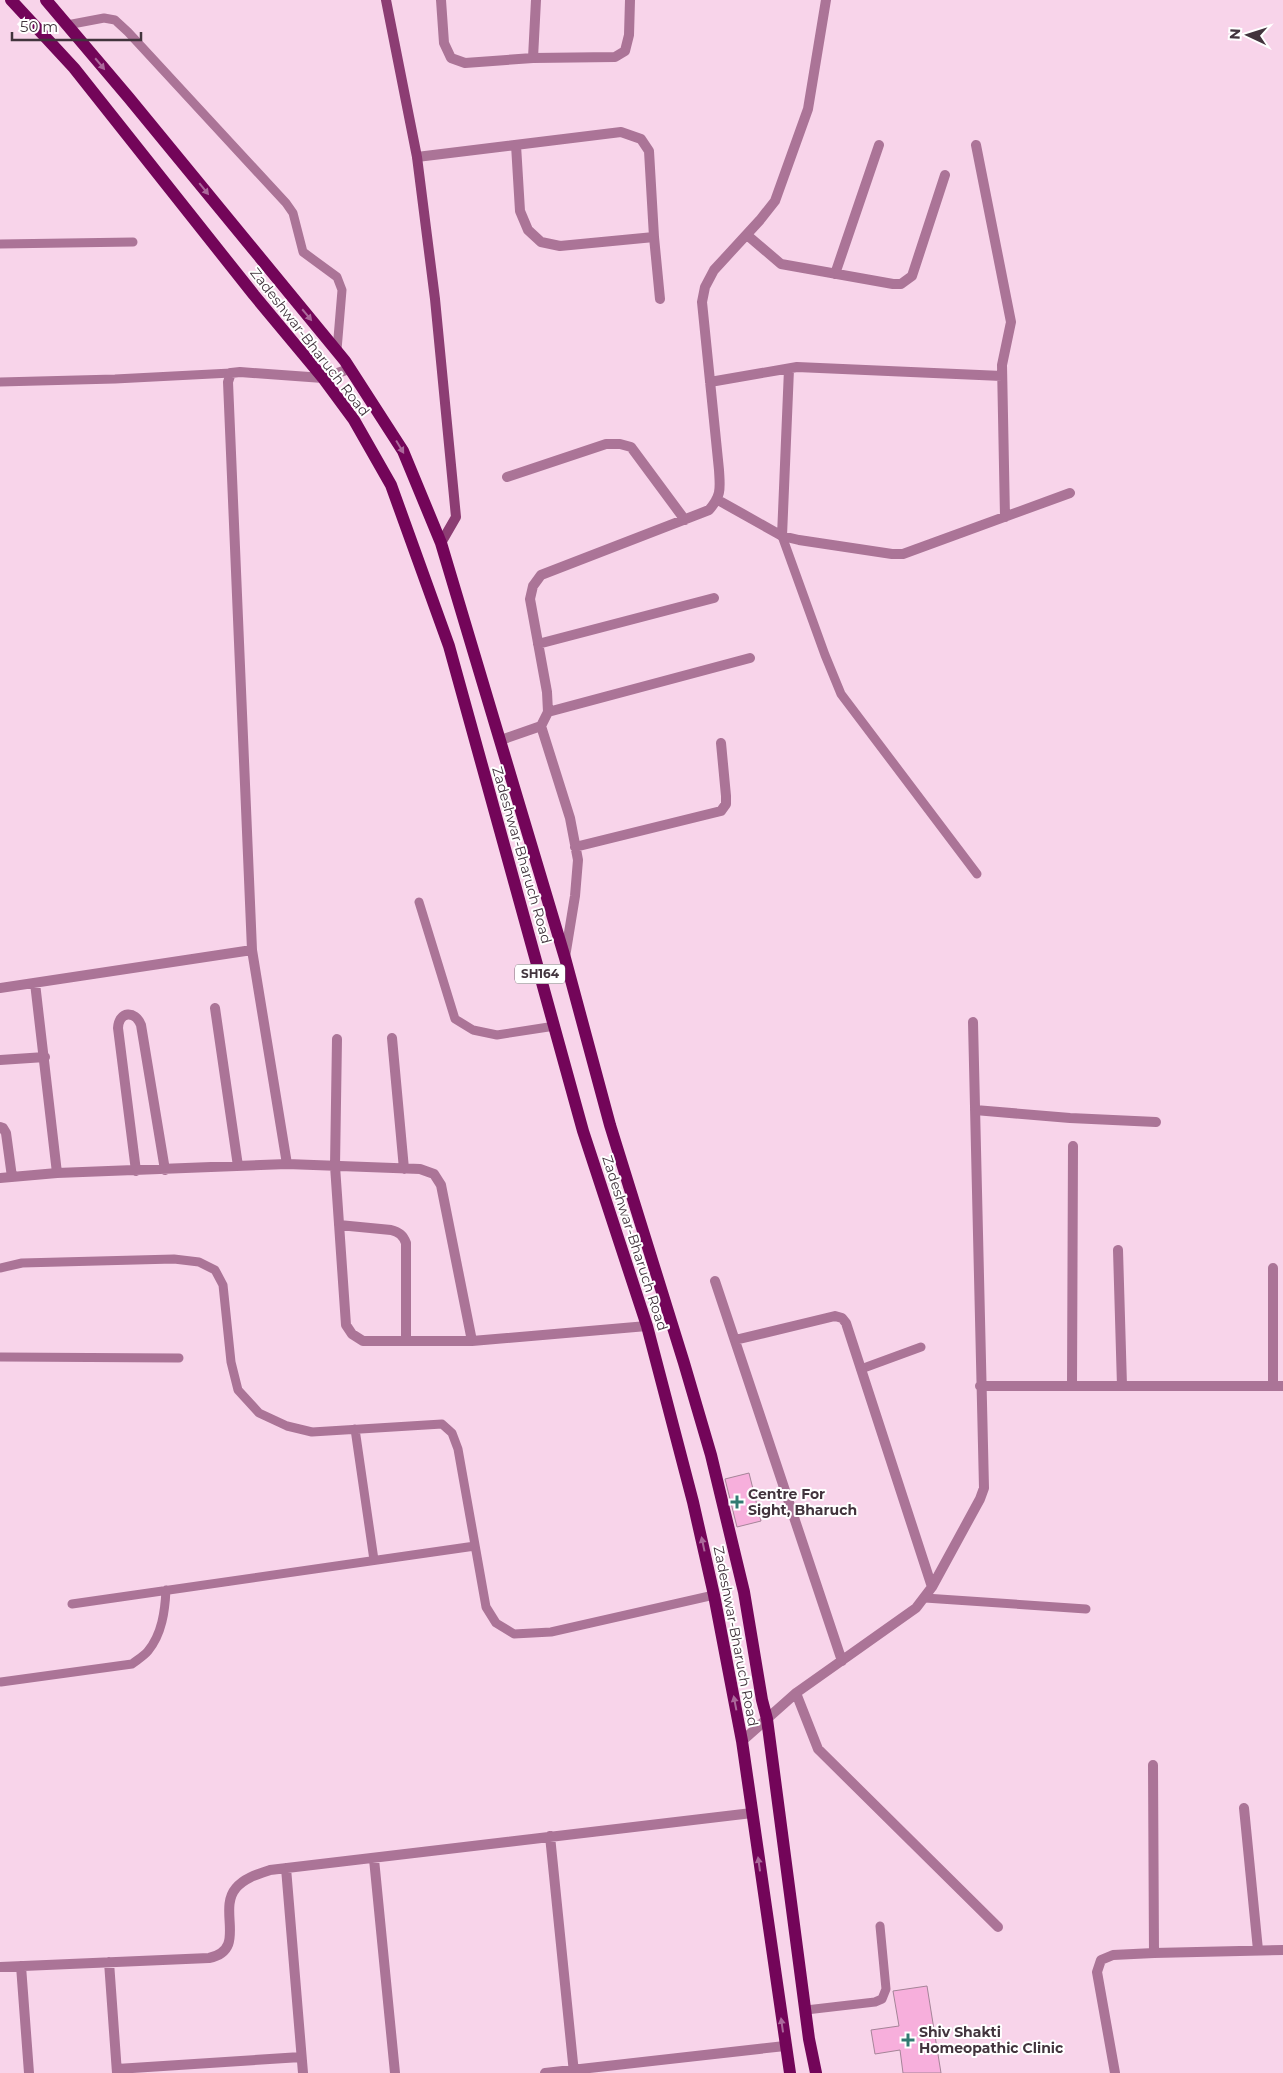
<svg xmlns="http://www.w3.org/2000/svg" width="1283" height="2073" font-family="Montserrat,sans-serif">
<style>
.building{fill:#f7afdc;stroke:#a58498}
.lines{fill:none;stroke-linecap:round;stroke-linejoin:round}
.lane{stroke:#ab7497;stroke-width:9}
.street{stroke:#ab7497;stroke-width:10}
.secondary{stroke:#8c3d73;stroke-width:10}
.primary{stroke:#730559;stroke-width:12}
.oneway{fill:#ab699b}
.poi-dot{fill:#327a72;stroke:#fff;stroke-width:2}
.labels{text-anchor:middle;stroke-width:4;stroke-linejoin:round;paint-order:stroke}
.shield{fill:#fff;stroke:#7b7177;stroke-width:1}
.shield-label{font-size:12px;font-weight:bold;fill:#42343d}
.street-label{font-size:14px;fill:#42343d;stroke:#fff}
.poi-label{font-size:14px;font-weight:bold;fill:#42343d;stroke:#fff;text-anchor:start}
</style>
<rect width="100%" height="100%" fill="#f8d4ea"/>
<path class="building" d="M749 1473 761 1521 737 1527 725 1479Z
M927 1986 941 2073H903L900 2050 875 2054 871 2030 899 2026 893 1991Z"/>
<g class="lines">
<path class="lane" d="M67 25 104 18 115 20 128 32 286 203 293 213 303 252 337 277 342 290 337 350
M0 244 133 242
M0 382 115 379 231 373
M782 536 825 655 841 694 977 874
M419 902 455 1019 473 1030 497 1035 555 1026
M0 1268 22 1263 174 1259 199 1262 215 1270 223 1285 231 1362 238 1390 259 1413 287 1426 312 1432 442 1424 452 1433 458 1449 486 1607 496 1623 514 1634 551 1632 714 1595
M0 1357 179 1358
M861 1369 921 1347
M355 1429 374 1560
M925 1598 1086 1609
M72 1604 475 1546
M1 1682 132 1664C137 1660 144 1656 148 1651 162 1634 165 1611 166 1590
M806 2010 875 2002 882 1999 886 1989 880 1926"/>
<path class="street" d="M441 0 444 43 451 58 465 63 533 58 615 57 625 51 629 35 630 0
M533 58 536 0
M516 145 520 211 528 230 541 242 560 246 654 237
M976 145 1011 322 1002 365 1005 517
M417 157 621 132 641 139 649 151 654 237 660 299
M747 235 781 264 893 284H901L912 276 945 175
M835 274 879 145
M710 382 797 367 1002 376
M507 477 606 444H620L631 447 685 520
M718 500 782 536 799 540 892 554H903L1070 493
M782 536 789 369
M538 644 714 598
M548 712 750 658
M541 726 570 818 578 860 575 896 565 957
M501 740 541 726 548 712 547 692 530 599 533 586 541 575 709 510C722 495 720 488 719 470L702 302 705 287 714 270 760 220 775 201 808 109 826 0
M575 847 721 811 726 804V796L721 743
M35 983 57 1173
M0 988 252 950
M215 1008 238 1166
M392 1038 404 1169
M337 1039 335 1166 346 1325 352 1334 363 1341H472L647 1326
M0 1060 45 1057
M975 1110 1070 1118 1156 1122
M0 1127 3 1128 6 1133 12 1177
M287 1164 252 950 228 382 231 373 240 372 323 378 349 369
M136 1171 118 1028C119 1011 135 1010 141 1025L165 1170
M0 1178 57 1173 287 1164 420 1169 434 1174 441 1185 472 1341
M339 1225 391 1230C399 1232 403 1235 406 1243V1341
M1118 1250 1122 1386
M1273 1268V1386
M715 1281 842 1661
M735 1340 835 1316 842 1318 846 1323 932 1587
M980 1386H1283
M1072 1386 1073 1146
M796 1693 818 1749 998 1927
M742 1741 796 1693 916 1608 932 1587 980 1499 984 1488 973 1022
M1153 1765 1154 1953
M1244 1808 1258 1950
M550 1836 574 2073
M374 1859 395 2073
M286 1868 303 2073
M109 1962 117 2073
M21 1966 29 2073
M0 1967 209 1958C248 1950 217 1910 236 1888 244 1878 258 1874 270 1870L752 1813
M117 2069 301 2057
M545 2073 785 2046
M1115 2073 1097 1972 1101 1960 1113 1955 1154 1953 1283 1950"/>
<path class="secondary" d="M386 0 417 157 435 299 456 517 441 543"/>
<path class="primary" d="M11 0 74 68 254 295 323 378 354 420 391 485 449 646 583 1131 647 1326 693 1502 714 1595 742 1741 790 2073
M46 0 129 98 345 361 403 451 441 543 565 958 610 1125 684 1363 711 1455 744 1592 762 1700 767 1719 809 2039 816 2073"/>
</g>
<defs><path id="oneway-solid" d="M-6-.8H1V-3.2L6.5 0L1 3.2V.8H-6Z" transform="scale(1.25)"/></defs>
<g class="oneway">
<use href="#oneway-solid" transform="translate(100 64) rotate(50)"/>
<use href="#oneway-solid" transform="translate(204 189) rotate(51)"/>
<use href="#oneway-solid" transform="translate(307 315) rotate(50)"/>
<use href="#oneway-solid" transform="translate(400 447) rotate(59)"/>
<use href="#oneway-solid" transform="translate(703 1544) rotate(-102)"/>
<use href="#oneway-solid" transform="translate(735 1703) rotate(-101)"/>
<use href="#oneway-solid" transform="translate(759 1864) rotate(-98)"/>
<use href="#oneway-solid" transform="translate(782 2025) rotate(-98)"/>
</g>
<g class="poi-dot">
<path d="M734.5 1494.5h5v5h5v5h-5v5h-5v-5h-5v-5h5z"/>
<path d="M905.5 2032.5h5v5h5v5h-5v5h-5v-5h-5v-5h5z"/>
</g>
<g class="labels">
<rect class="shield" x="515" y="964.5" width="50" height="19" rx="4"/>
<g class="shield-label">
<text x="540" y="978">SH164</text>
</g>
<g class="street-label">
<text transform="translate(310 342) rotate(52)" y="5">Zadeshwar-Bharuch Road</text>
<text transform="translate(522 855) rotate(74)" y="5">Zadeshwar-Bharuch Road</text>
<text transform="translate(635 1243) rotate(72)" y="5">Zadeshwar-Bharuch Road</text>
<text transform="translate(736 1636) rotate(79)" y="5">Zadeshwar-Bharuch Road</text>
</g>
<g class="poi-label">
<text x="748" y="1499">Centre For<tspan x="748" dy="16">Sight, Bharuch</tspan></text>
<text x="919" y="2037">Shiv Shakti<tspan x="919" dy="16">Homeopathic Clinic</tspan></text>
</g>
</g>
<g transform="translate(1248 35) rotate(274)" stroke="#ffffff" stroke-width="4" paint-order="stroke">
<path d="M0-4L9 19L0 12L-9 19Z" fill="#42343d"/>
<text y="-8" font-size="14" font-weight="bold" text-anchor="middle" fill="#42343d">N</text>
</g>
<path d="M12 32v8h129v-8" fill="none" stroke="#42343d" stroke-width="2.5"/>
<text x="20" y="32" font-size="15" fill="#42343d" stroke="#ffffff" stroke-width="4" paint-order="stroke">50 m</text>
</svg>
